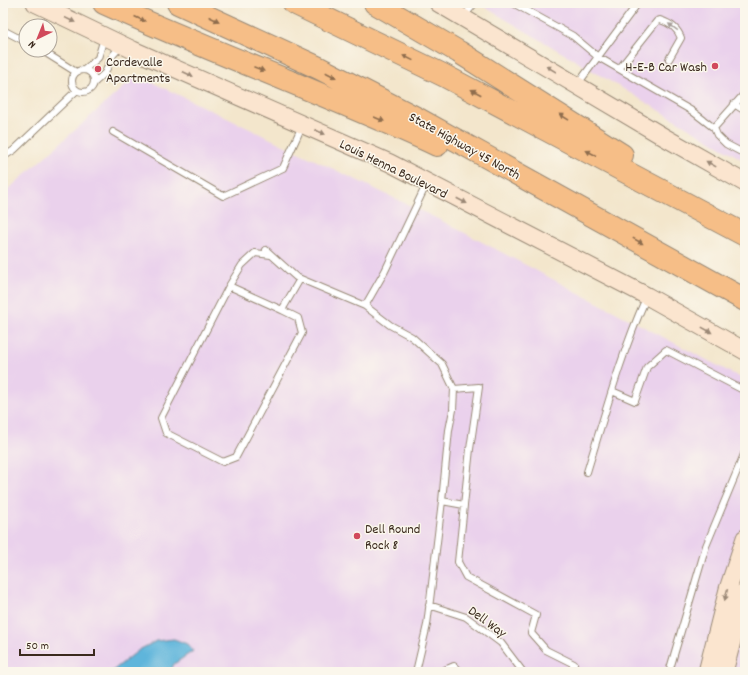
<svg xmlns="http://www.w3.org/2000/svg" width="748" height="675" font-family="Dekko,sans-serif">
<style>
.built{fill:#ead1ec}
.water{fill:#5fb5db;stroke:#4d707c}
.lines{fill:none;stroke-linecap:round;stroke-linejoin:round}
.lane-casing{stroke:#978875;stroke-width:8}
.secondary-casing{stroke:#978875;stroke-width:19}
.highway-casing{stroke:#978875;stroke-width:24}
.lane{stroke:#fff;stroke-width:6}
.secondary{stroke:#fbe5cf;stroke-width:17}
.highway{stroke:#f6be87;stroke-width:22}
.oneway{fill:#8f6d4d}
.oneway2{fill:#9b8876}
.oneway3{fill:#a79f9a}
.poi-dot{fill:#d1495b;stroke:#fbf7ec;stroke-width:1.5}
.labels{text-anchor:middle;stroke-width:3;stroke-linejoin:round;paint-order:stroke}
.poi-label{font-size:14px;fill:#3b2a1e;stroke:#fbf7ec;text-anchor:start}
.street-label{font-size:14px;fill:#3b2a1e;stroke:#fbf7ec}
</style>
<rect width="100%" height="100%" fill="#fbf7ec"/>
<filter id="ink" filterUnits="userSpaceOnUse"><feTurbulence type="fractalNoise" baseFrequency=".025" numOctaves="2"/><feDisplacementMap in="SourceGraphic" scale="8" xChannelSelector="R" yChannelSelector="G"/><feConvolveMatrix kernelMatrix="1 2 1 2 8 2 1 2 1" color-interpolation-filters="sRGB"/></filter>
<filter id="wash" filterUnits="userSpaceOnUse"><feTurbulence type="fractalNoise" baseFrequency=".012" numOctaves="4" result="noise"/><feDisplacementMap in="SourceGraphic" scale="16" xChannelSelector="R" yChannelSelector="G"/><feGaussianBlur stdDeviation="0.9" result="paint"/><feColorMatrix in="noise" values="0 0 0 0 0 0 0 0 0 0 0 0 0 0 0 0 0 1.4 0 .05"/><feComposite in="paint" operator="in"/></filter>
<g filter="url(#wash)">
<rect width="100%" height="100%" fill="#f3e6cc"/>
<path class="built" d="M478 3H745V161L701 135Z
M137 75 440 220 745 380V672H3V194Z"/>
<path class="water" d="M174 639 187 644 193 651 174 664 170 672H111L139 650 156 641Z"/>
</g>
<g filter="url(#ink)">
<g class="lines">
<g class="lane-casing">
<path id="lane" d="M513 3 573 36 598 57 692 111 714 128 717 135 726 144 745 154
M463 17 475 3
M3 30 26 42
M41 50 76 72
M619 69 657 21 660 20C670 23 678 29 681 38L669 59
M72 81a11 11 0 1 1 22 0a11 11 0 1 1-22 0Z
M84 70 98 58 104 38
M94 83 105 73 113 55 121 46
M577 85 638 3
M734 104 745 111
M714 128 745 93
M113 132 223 196 283 168 302 126
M3 157 14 150 76 91
M266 250 296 277 365 306 390 325 412 337 442 364 454 389 453 410 449 430 442 501 427 625 416 672
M271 255 255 253 242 265 229 286 161 418 166 433 223 462 236 457 302 333 298 318 282 310 300 279
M229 286 282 310
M365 306 385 271 427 183
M454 389 479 387 470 449 458 562 466 577 536 615 531 633 546 650 574 664 571 672
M612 391 635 401 647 367 666 350 745 391
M587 472C605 414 621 354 646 298
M442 501 464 505
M429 605 466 617 501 643 523 672
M440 672 454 666 459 672
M669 672 706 546 745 452"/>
</g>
<g class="secondary-casing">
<path id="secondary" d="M35 3 133 50 390 163 647 296 745 351
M438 3 664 137 745 183
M707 672 728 589 745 538
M724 672 745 591"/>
</g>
<g class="highway-casing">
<path id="highway" d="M104 3C214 53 327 94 437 145
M178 3 319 68 420 120 745 300
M294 3 443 75 745 235
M375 3 459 52 622 155"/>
</g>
<use href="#lane" class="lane"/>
<use href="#secondary" class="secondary"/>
<use href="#highway" class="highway"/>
</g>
<defs><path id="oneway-solid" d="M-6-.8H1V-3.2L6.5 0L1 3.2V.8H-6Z"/></defs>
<g class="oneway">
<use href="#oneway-solid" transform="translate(140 19) rotate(24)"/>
<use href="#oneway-solid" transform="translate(214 19) rotate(25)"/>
<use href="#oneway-solid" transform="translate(408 58) rotate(-154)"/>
<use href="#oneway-solid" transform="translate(259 69) rotate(22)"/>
<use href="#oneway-solid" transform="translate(331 75) rotate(27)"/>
<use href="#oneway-solid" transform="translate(476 92) rotate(-152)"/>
<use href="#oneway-solid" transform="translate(564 117) rotate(-148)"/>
<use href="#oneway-solid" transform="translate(379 119) rotate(23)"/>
<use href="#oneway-solid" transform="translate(591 153) rotate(-152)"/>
<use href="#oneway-solid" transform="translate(638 241) rotate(29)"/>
</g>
<g class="oneway2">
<use href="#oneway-solid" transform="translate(70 20) rotate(26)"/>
<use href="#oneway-solid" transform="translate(551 69) rotate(-149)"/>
<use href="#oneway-solid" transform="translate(188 74) rotate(24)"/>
<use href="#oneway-solid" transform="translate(320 132) rotate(24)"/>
<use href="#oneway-solid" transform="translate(711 164) rotate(-151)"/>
<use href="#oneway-solid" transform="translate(462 201) rotate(27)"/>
<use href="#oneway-solid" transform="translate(707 330) rotate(29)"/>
<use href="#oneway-solid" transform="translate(726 595) rotate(104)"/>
</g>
<use class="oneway3" href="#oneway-solid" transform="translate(673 27) rotate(-144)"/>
</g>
<g class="poi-dot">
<circle cx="715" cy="66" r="4"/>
<circle cx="98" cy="69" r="4"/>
<circle cx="357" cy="536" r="4"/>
</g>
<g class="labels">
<g class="poi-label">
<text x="106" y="66">Cordevalle<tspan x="106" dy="16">Apartments</tspan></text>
<text x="707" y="71" text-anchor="end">H-E-B Car Wash</text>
<text x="365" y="533">Dell Round<tspan x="365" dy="16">Rock 8</tspan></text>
</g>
<g class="street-label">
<text transform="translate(465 145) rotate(29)" y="5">State Highway 45 North</text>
<text transform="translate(394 168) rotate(26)" y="5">Louis Henna Boulevard</text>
<text transform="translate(488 621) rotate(36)" y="5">Dell Way</text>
</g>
</g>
<rect width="748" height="675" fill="none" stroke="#fbf7ec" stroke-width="16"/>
<g transform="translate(38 38) rotate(223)"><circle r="19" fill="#fbf7ec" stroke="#aea59a"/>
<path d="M0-3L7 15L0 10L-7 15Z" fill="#d1495b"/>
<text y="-6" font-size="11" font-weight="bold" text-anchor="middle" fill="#3b2a1e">N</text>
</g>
<path d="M20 649v6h74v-6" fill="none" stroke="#3b2a1e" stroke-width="2"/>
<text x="26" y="649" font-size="12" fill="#3b2a1e" stroke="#fbf7ec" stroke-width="3" paint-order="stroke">50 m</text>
</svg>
